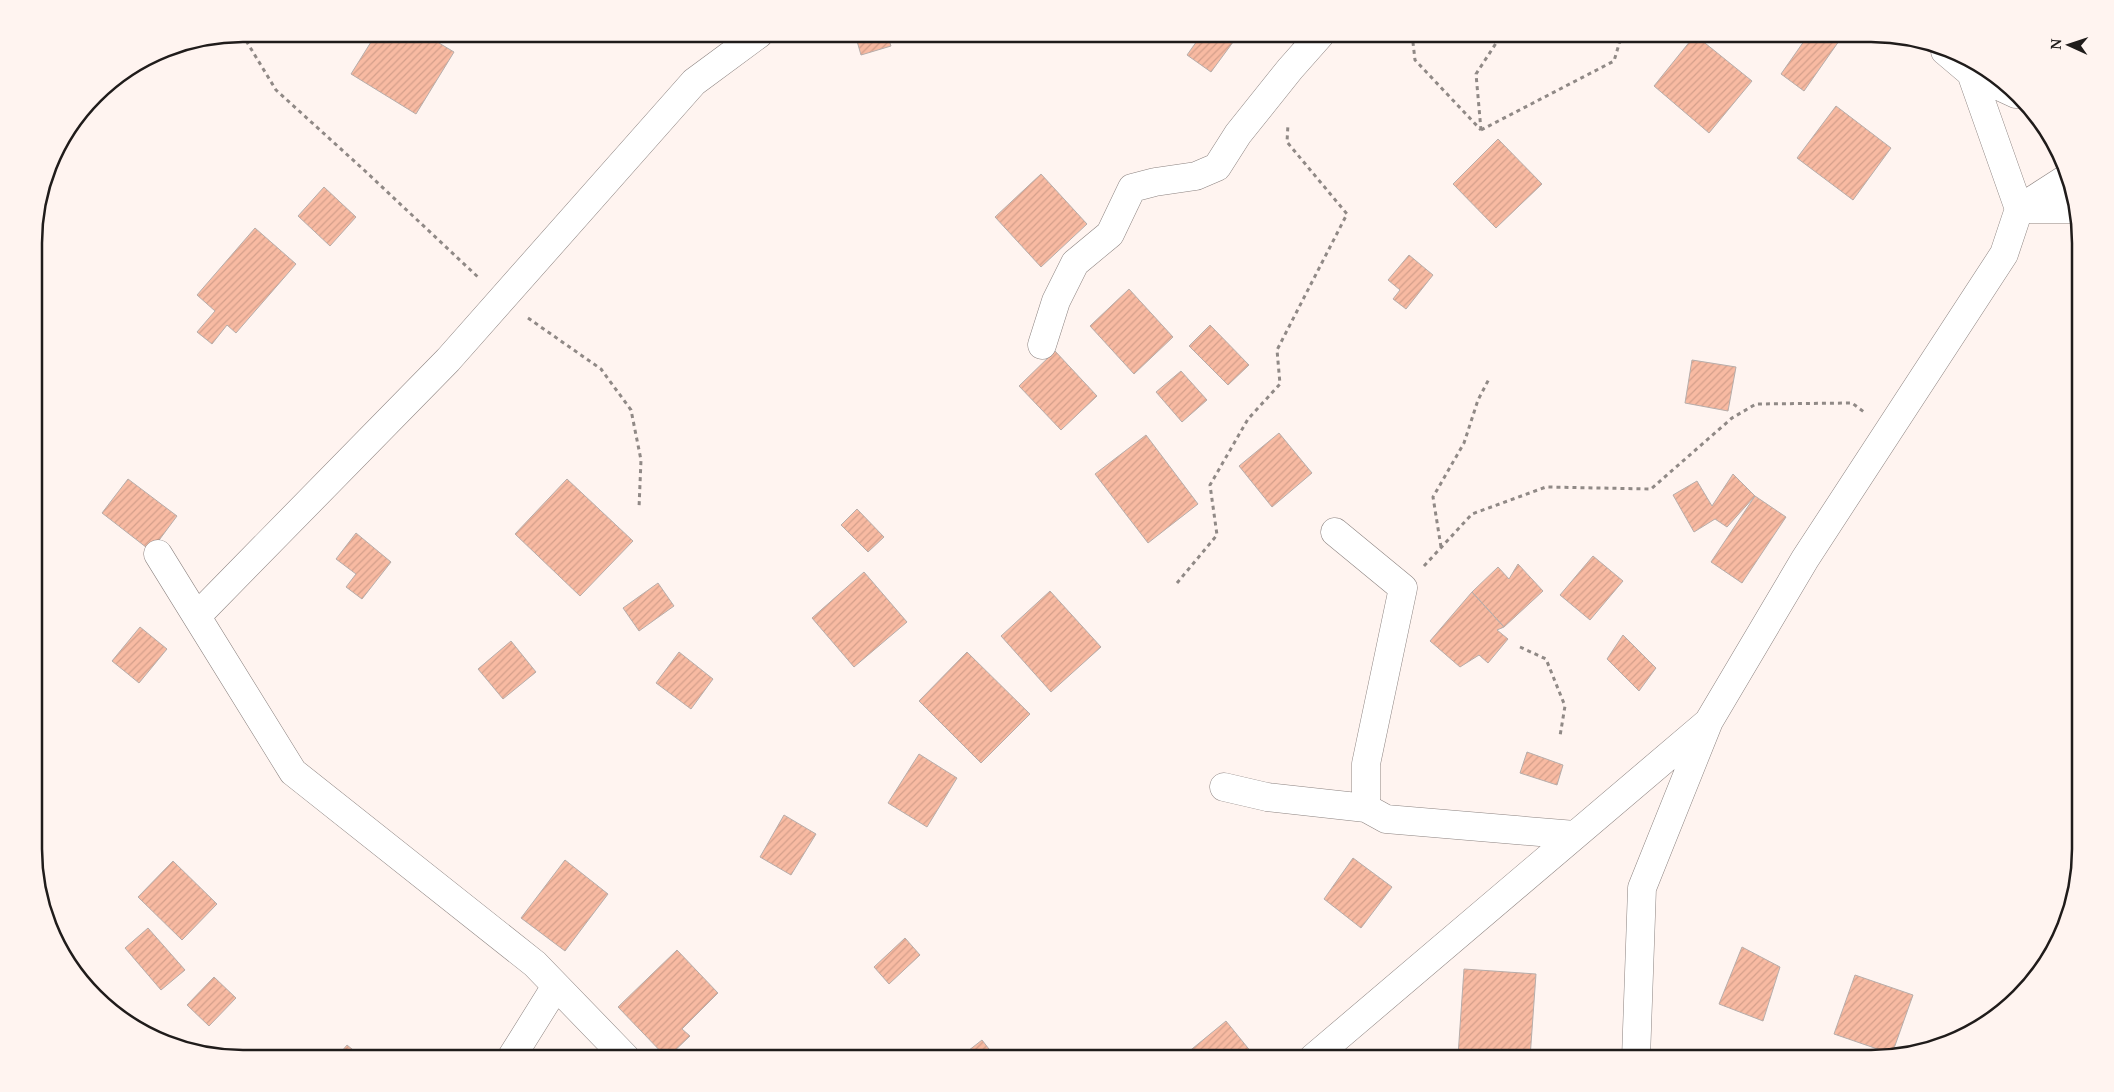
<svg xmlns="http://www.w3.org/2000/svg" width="2114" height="1092" font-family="'Noto Serif',serif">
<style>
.building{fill:url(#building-hatch);stroke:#b7adaa}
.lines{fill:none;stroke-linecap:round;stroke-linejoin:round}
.minor-casing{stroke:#8c8380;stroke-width:29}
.path{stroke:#908986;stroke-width:3;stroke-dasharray:4 4;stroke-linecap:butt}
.minor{stroke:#fff;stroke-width:28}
.rim{fill:none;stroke:#201c1b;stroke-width:2.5}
</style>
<defs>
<pattern id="building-hatch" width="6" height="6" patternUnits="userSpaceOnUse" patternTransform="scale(1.25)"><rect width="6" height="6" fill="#f8baa2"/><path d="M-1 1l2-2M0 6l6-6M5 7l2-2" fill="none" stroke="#d49f8b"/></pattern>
</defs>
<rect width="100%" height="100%" fill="#fff4f0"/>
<path class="building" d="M376 34H424L454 52 416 114 351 74Z
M855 34H887L891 46 861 55Z
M1202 34H1239L1211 72 1187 55Z
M1280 34H1310L1300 48Z
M1809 34H1829L1839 41 1804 91 1781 74Z
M1695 35 1752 81 1709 133 1654 86Z
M1836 106 1891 148 1853 200 1797 158Z
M1498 139 1542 184 1496 228 1453 184Z
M1041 174 1087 224 1041 267 995 217Z
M324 187 356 217 330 246 298 216Z
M255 228 296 264 236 333 227 325 212 344 197 332 215 311 197 295Z
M1409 255 1433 275 1406 309 1393 299 1400 290 1388 280Z
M1129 289 1173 337 1134 374 1090 326Z
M1210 325 1249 365 1228 385 1189 346Z
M1055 351 1097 396 1061 430 1019 386Z
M1692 360 1736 367 1728 411 1685 403Z
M1181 371 1207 400 1182 422 1156 392Z
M1279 433 1312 473 1272 507 1239 466Z
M1146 435 1198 504 1148 543 1095 474Z
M1733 474 1755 496 1727 527 1715 519 1694 532 1673 495 1697 481 1712 506Z
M128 479 177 516 151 551 102 513Z
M567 479 633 541 580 596 515 534Z
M1755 496 1786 517 1742 583 1711 562Z
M857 509 884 537 868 552 841 525Z
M356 533 391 562 362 599 346 587 356 574 336 559Z
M1593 556 1623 581 1590 620 1560 595Z
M1518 564 1543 591 1504 627 1472 592 1498 567 1509 579Z
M864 572 907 622 854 667 812 618Z
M658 583 674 606 639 631 623 608Z
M1050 591 1101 647 1051 692 1001 636Z
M1472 592 1504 627 1497 630 1508 639 1488 663 1479 655 1460 667 1430 641Z
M140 627 167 649 139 683 112 661Z
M1623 635 1656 668 1639 691 1607 659Z
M511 641 536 672 503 699 478 669Z
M679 652 713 679 691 709 656 683Z
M967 652 1030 714 981 763 919 701Z
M1527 752 1563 765 1557 785 1520 773Z
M919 754 957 778 927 827 888 803Z
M784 815 816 834 791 875 760 857Z
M1353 858 1392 887 1361 928 1324 899Z
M565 860 608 894 565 951 521 918Z
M173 861 217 904 182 940 138 897Z
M148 928 185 970 161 990 125 948Z
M905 938 920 955 889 984 874 967Z
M1742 947 1780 967 1763 1021 1719 1004Z
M677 950 718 993 682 1029 690 1036 667 1058 618 1007Z
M1464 969 1536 974 1530 1058 1458 1056Z
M1855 975 1913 995 1892 1054 1834 1034Z
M214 977 236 998 209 1026 187 1005Z
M1226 1021 1256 1058H1181Z
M982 1040 996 1058H959Z
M347 1045 363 1058H336Z"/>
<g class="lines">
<g class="minor-casing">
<path id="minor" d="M1945 51 1971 73 2016 94
M2019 209H2076
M2019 209 2064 180
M1042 345 1056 301 1075 263 1110 234 1132 188 1155 182 1196 176 1217 167 1238 134 1290 69 1321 34
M1335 532 1403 588 1366 764V808L1386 819 1575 835
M158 554 293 772 535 964 626 1058
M197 616 448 360 694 82 759 34
M1224 787 1267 797 1366 808
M511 1058 556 986
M1313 1058 1706 724
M1636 1058 1642 888 1709 721 1805 559 2004 254 2019 209 1971 73"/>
</g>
<path class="path" d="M242 34 276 90 364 170 479 278
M1412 34 1415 60 1481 130
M1481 130 1614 61 1622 34
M1481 130 1476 74 1502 34
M528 318 601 369 631 410 641 460 639 508
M1441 547 1433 497 1464 443 1478 400 1490 377
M1424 566 1472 514 1546 487 1651 489 1732 418 1756 404 1852 403 1864 412
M1177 583 1217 535 1210 485 1248 419 1280 384 1277 350 1347 214 1287 142 1288 124
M1520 647 1546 659 1565 706 1560 736"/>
<use href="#minor" class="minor"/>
</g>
<path d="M0 0H2114V1092H0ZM243 42H1871A201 201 0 0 1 2072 243V849A201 201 0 0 1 1871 1050H243A201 201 0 0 1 42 849V243A201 201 0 0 1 243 42Z" fill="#fff4f0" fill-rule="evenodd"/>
<path class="rim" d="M243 42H1871A201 201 0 0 1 2072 243V849A201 201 0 0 1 1871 1050H243A201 201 0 0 1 42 849V243A201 201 0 0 1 243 42Z"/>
<g transform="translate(2069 45) rotate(273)" stroke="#fff4f0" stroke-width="4" paint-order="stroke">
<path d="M0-4L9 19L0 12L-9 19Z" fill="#201c1b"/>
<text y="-8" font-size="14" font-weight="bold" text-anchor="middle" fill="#201c1b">N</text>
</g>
</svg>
